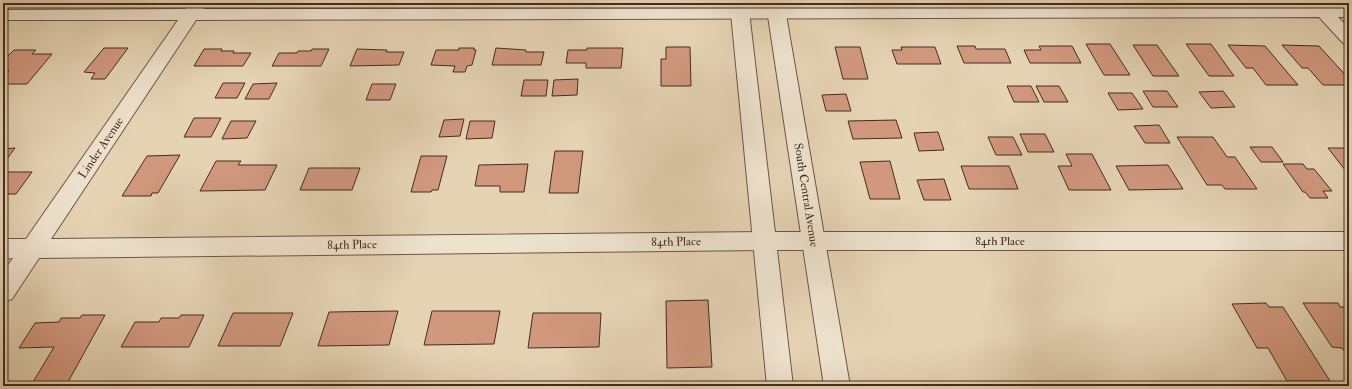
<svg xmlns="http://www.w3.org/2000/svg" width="1352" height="389" viewBox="0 0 1352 389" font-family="'IM FELL Double Pica',serif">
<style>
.building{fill:#d1987e;stroke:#442c1f}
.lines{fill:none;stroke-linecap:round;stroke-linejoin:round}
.service-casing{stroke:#6c5644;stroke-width:2}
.minor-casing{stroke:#6c5644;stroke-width:2}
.tertiary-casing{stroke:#6c5644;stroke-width:2}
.service{fill:#eee2ce;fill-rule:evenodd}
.minor{fill:#eee2ce;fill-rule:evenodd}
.tertiary{fill:#eee2ce;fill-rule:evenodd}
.labels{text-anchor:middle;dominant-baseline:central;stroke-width:3.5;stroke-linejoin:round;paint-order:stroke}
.street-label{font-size:12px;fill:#442c1f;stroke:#eee2ce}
</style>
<rect width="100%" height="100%" fill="#e5d3b4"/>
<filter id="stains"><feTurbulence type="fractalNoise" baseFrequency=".005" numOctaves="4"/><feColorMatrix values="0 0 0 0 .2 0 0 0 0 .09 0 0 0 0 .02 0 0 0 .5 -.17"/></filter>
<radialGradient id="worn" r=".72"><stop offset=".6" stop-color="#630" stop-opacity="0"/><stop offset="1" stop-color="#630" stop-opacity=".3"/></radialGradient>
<path class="building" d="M1086,44H1110L1130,75H1104Z
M1186,44H1211L1234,76H1209Z
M1133,45H1157L1179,76H1153Z
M1228,45L1265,46L1298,85H1266L1253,68H1246Z
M1282,45L1319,46L1349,79V85H1323L1308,68H1302Z
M957,46H975L976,49H1005L1011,63H964Z
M1039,46H1072L1081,63H1030L1024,50H1041Z
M666,47H690L691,86H661V59H666Z
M835,47H860L868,79H843Z
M901,47H935L941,64H897L892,50H902Z
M104,48H128L105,79H91L95,73L84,72Z
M459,48H474V50H476L472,65L467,66L465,72H453L455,66L431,65L436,50H459Z
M496,48L526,50V52H544L541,65H492Z
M587,48H623L621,68H586V63H566L568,50H587Z
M204,49H222L221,51H234L233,53H251L243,66H194Z
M312,49H329L321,66H272L279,53H297L298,51H311Z
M357,49L387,50L386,52H404L399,65L350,66Z
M14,50H36L32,54H52L27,84H3V78L9,71H3V61Z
M578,79L577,95L552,96L554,80Z
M524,80H548L546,96H521Z
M223,83H245L237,98H215Z
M277,83L269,99H245L253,84Z
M372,84H396L390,100H366Z
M1007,86H1031L1039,102H1014Z
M1036,86H1059L1068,102H1044Z
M1143,91H1167L1178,107H1153Z
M1223,91L1235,107L1211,108L1199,92Z
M1108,93H1132L1143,109L1118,110Z
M846,94L851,111H826L822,95Z
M194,118H221L211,137H184Z
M464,119L460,136L439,137L444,120Z
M896,120L902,138L853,139L848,121Z
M231,121H256L247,138L222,139Z
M470,121H495L492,138L466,139Z
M1159,125L1170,143H1145L1134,126Z
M938,132L944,150L919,151L914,133Z
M1020,134H1045L1054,152H1028Z
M988,137H1013L1022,155H996Z
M1177,137H1213L1227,157H1235L1257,189H1225L1222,185H1207Z
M1250,147H1272L1283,162H1261Z
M15,148L3,164V149Z
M1328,148H1349V175Z
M555,151H583L578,193H549Z
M1066,154H1092L1111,190H1069L1058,166H1072Z
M180,155L158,193H152L151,196H122L147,156Z
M421,156H447L438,190H432L431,192H411Z
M216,161H241L238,165H277L265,190L200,191Z
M890,161L900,199H870L860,162Z
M528,164L524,192H500V186H475L479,165Z
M1283,164H1303L1307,169H1314L1332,191H1323L1328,198H1310L1305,192H1303Z
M1168,165L1183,189L1129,190L1116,166Z
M961,166H1009L1018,189H969Z
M309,168H360L352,190H300Z
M3,172H32L16,194H3Z
M944,179L951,200H924L917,180Z
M708,300L712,367L667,368L666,301Z
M1266,303L1269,307H1283L1330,381H1287L1268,348H1257L1232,304Z
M1303,303H1338L1340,307H1349V358L1342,348L1332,347Z
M398,311L389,345L318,346L329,312Z
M432,311H500L494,344L424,345Z
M233,313H293L280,346H218Z
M533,313H601L599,347L528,348Z
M82,315H105L68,382H33L54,347L19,348L35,323L59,322L61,318H80Z
M181,315H204L189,347H121L135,322H159L161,318H179Z"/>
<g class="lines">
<g class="service-casing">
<path id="service" d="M892,3H902L905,13L903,15H897Z
M1171,3H1181L1188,12L1186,14H1180Z"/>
</g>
<g class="minor-casing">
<path id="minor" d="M190,3H204L206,5L203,9L1310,7L1308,5L1310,3H1325L1328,7H1349V17H1338L1349,28V45L1343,43L1319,17L196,20L51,239L764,232H1349V250H764L39,258L12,299L3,302V272L13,258L3,259V239H26L178,20H3V10L185,9Z"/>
</g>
<g class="tertiary-casing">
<path id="tertiary" d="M730,3H748L793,386H767Z
M766,3H784L850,386H824Z"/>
</g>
<use href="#service" class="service"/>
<use href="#minor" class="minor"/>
<use href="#tertiary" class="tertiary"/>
</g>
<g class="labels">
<g class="street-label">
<text transform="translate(101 148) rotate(-56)">Linder Avenue</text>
<text transform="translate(806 195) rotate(81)">South Central Avenue</text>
<text x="1000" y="241">84th Place</text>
<text transform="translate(676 242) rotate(-1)">84th Place</text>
<text transform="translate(352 245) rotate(-1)">84th Place</text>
</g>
</g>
<rect width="1352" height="389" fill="none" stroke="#e5d3b4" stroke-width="16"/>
<rect x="4" y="4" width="1344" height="381" fill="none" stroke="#442c1f" stroke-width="2"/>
<rect x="8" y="8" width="1336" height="373" fill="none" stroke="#442c1f"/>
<rect width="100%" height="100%" filter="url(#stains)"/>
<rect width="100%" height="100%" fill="url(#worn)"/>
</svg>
